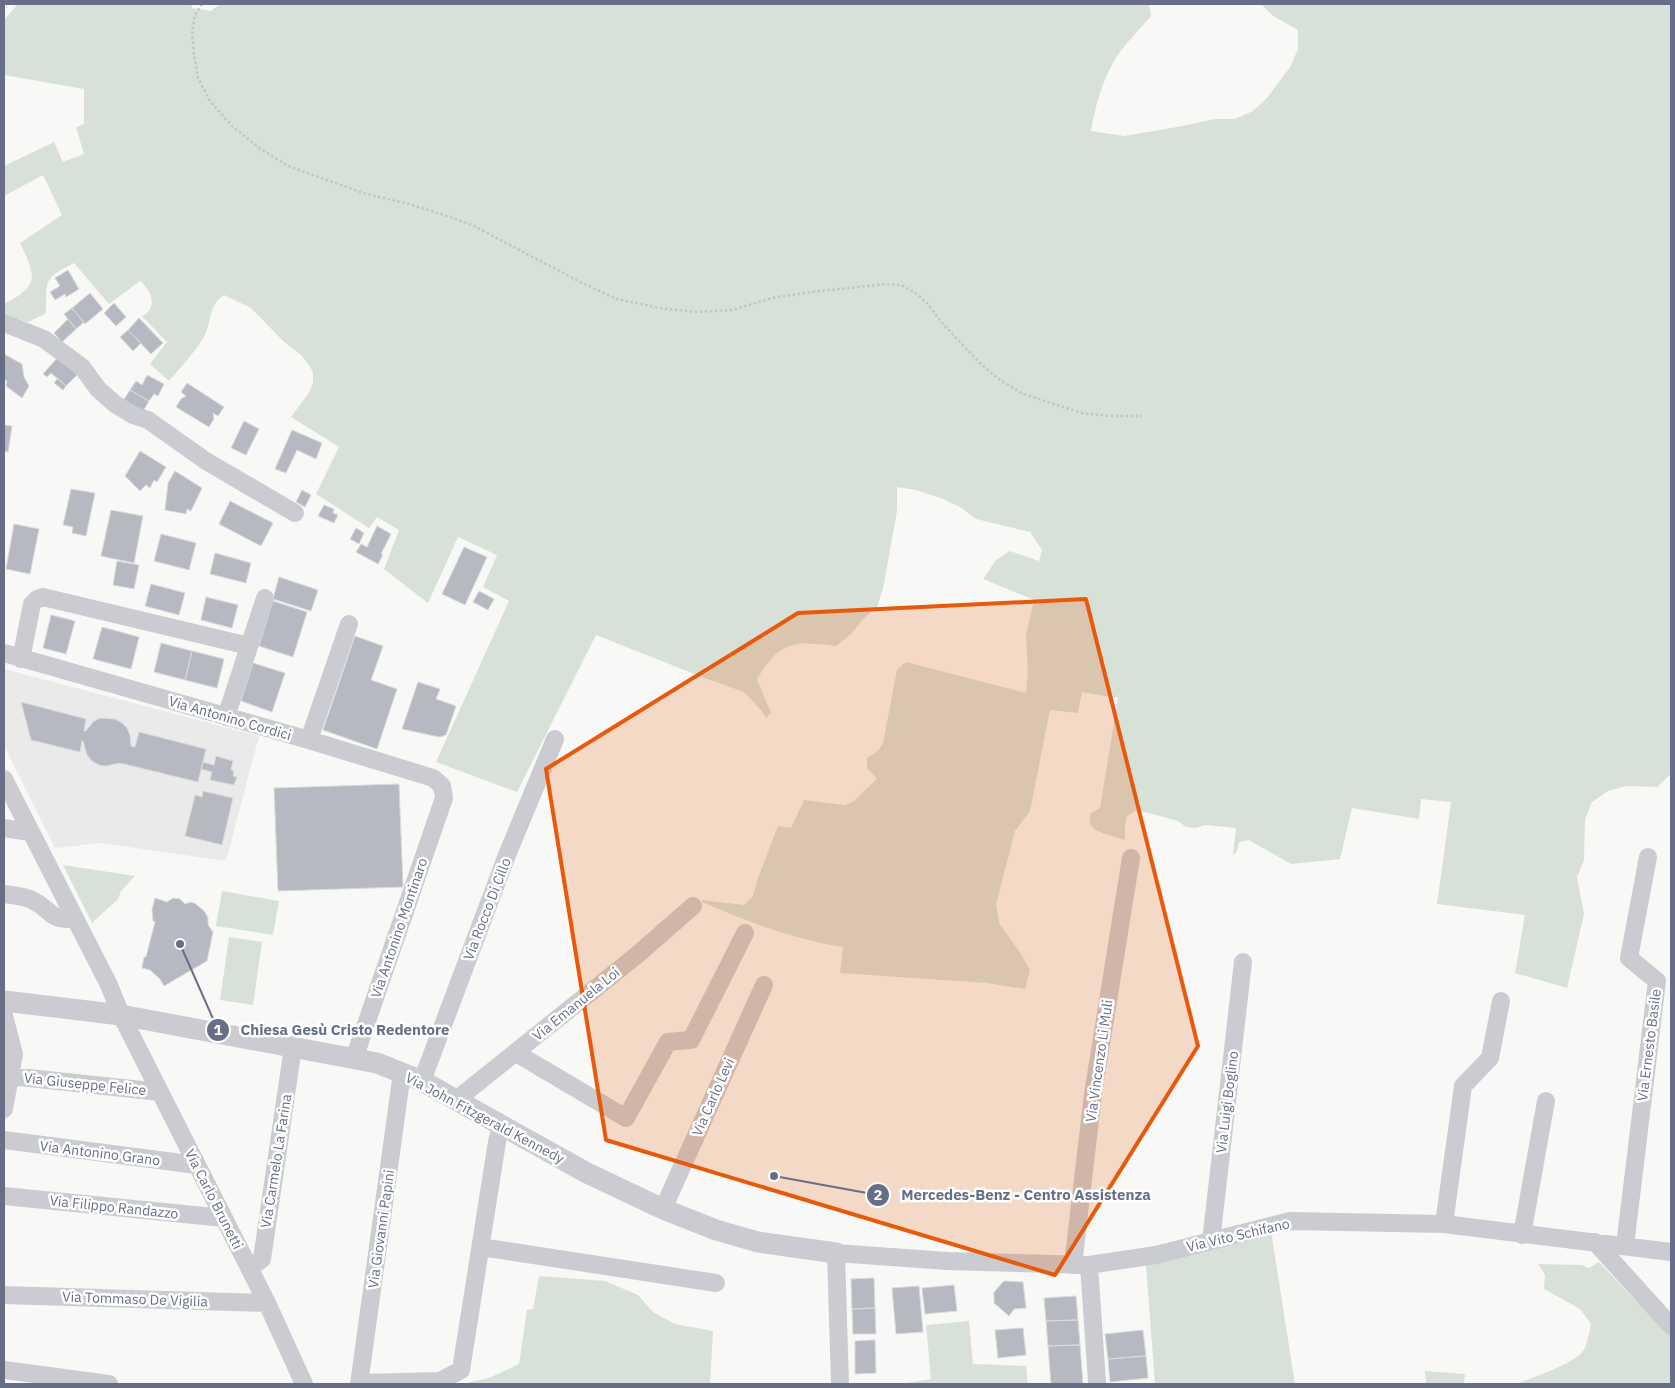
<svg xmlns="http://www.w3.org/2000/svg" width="1675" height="1388" viewBox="0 0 1675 1388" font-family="'IBM Plex Sans',sans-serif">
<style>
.built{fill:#e9eae9}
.green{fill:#d8e1d7}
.building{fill:#b6b9c1;stroke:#dadbd8}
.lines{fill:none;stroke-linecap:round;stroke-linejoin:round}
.path{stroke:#c4c4c7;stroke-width:2.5;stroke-dasharray:2.5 2.5;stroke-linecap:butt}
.minor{stroke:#cbccd1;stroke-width:18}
.tertiary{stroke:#cbccd1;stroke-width:21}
.marked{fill:#e8590c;fill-opacity:0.2;stroke:#e8590c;stroke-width:4;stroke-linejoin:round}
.labels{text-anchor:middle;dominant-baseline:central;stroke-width:5;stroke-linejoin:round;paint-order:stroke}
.street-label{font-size:14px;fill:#676e88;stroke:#fff}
.leader{fill:none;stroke:#676e88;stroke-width:2}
.callout-dot{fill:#676e88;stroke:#fff;stroke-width:2}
.mark-label{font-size:15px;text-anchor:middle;font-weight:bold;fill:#fff}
.callout-label{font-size:15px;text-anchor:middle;font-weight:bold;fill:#676e88;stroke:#fff;stroke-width:5;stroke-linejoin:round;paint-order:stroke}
</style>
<rect width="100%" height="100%" fill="#f8f9f6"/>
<path class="built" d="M4,669L259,736L226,861L101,843L55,848L4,745Z"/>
<path class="green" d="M18,4H191L192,8L211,11L220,4H1149L1151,16C1140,29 1122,47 1114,61C1102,82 1095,107 1091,131L1124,136L1177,127L1215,119H1235L1253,111L1267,98L1290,67L1298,49V30L1273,16L1261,4H1671V774L1657,787L1626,786L1608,791L1592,802L1585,819L1584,860L1577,877L1584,914L1567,988L1515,973L1525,915L1437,904L1451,802L1421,799L1419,819L1352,808L1340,859L1291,864L1249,840L1239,842L1237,851L1233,855L1236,828L1205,825L1196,828L1186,827L1178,821L1145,812L1135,811L1127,816L1125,825V840L1105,834L1096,830L1090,824V814L1100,808L1118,698L1082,692L1078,713L1050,710L1030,811L1015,831L996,904L999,923L1021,954L1030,970L1025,989L987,983L840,973L843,947C793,939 748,922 702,902V900L744,905L753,896L758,878L778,826L791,828L804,800L845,805L854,801L877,779L867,768V758L878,751L883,743L897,670L906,662L1026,693L1028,673L1026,635L1034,600L983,579L996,560L1010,551L1039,561L1042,550L1030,532L976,519L960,507L943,499L916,490L897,487V511L883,589L877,607L863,619L851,634L836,646C793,641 781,640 757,679L771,713L766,718L761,710L744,692L702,677L596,635L517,792L436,762L509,601L483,587L497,555L458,537L428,603L384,569L399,530L377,517L369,528L316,494L339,447L291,417L310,391L313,383V373L309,365L301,355L283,341L251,308L224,295C207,307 213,320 204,337C194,353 181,367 169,381L150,364L167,342L142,316C159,308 151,290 140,281L109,304L74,263C64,269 49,274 47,286C45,295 47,305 45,314L28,322L4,315V304C40,286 36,276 20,243L62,215L43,175L4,196V166L54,142L63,162L84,154L76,127L84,124V89L4,75V20Z
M63,865L135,876L121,891L118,899L92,923Z
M222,891L279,901L273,935L216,926Z
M229,937L262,942L253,1005L220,1000Z
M1271,1231L1295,1384H1155L1146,1265Z
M1599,1262L1634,1299L1671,1333V1384H1516C1533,1377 1572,1365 1583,1351C1588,1343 1589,1333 1591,1324L1580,1309L1544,1289L1545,1275L1538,1264L1582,1265L1589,1268Z
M539,1276L605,1281L638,1295L653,1312L675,1324L713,1331L710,1384H461L489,1378L519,1364L527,1310L533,1309Z
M969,1321L973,1364L1026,1366L1028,1384H900L931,1379L926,1325Z
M1425,1371L1465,1374L1464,1384H1426Z"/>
<path class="building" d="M68,270L79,289L66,297L65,294L55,300L50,292L60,286L55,278Z
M90,293L103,309L85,324L72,308Z
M114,303L126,317L116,326L104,313Z
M72,308L84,322L76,329L64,314Z
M139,318L163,343L151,354L128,330Z
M68,319L76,329L62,342L54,333Z
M128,330L141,343L133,351L120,337Z
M4,354L22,364L24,377L29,386L22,398L6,386L7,381L4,380Z
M58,357L77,375L66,386L51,373L47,377L43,374Z
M147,375L164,384L158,396L154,394L149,401L130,390L136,381L142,385Z
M58,378L66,386L63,390L54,383Z
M187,383L224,407L218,416L213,413L214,419L209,427L176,407L181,399L186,396L181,392Z
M130,390L149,401L142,413L123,401Z
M244,421L259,429L246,455L231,448Z
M4,425L12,426L8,452L4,451Z
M292,430L322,443L316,459L297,450L286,473L275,469Z
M140,451L166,467L157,482L154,480L150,488L146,485L140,491L125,476Z
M175,471L202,488L191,511L187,509L186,514L165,510L168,483Z
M71,489L95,493L86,536L72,533L73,527L63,525Z
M302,490L311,495L305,507L296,502Z
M230,501L273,523L261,546L219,524Z
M324,505L334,509L333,513L338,515L334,523L318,516Z
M111,510L143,516L134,563L101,556Z
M14,524L39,529L30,574L6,569Z
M377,526L391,534L381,554L383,555L378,564L356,552L361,544L367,547Z
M356,528L364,533L359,544L350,539Z
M161,534L196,543L189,570L154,561Z
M464,547L487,557L465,605L442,594Z
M215,553L251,563L246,583L210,574Z
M117,561L139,565L134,589L113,585Z
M279,577L318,590L311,611L273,599Z
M151,584L185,593L179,615L145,606Z
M479,591L494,599L488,610L473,602Z
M206,597L238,605L232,628L201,620Z
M273,601L307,612L293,657L259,646Z
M51,615L75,621L66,654L43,648Z
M102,627L139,637L131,669L93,659Z
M355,636L383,646L371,680L397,689L377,749L323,730Z
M161,643L192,651L185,680L154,672Z
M192,651L224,659L217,688L185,680Z
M253,663L285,673L272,712L241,701Z
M418,682L440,689L436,699L456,706L446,735L439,737L402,729Z
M21,702L86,719L84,731H86L93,722L100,718L115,719L122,723L127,728L130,735L131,746L135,747L139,732L206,749L198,782L120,763L106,766L99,765L92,761L87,755L83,741H82L80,752L31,740Z
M216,756L233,761L231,770L234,771L233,776L237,777L234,785L210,780L212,772L201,769L203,762L214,765Z
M399,784L403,887L278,891L274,788Z
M203,791L233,798L222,845L185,836L195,795L202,797Z
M155,898L167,902L173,898L180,899L185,904L191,902L196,904L205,912L208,918V925L213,932L207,961L164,986L160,979L150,970L142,968L144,957H146L155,922L153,921L152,910Z
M874,1278L875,1308L852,1309L851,1279Z
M1004,1281L1023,1282L1026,1308L1014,1309L1009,1316L994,1303V1292Z
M954,1285L957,1311L925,1314L922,1288Z
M919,1286L923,1332L896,1334L892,1288Z
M1076,1296L1078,1320L1046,1321L1044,1298Z
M875,1308L876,1334H853L852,1309Z
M1078,1320L1080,1345L1048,1346L1046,1321Z
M1023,1328L1026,1355L998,1358L995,1330Z
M1143,1330L1146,1356L1108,1359L1105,1334Z
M875,1340L876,1373L855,1374V1341Z
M1080,1345L1083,1384H1051L1048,1346Z
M1146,1356L1148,1378L1110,1382L1108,1359Z"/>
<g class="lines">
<path class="path" d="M202,4L195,15L192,33L194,55L198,78L210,101L233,127L258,147L288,166L366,194L409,204L450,217L474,226L578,281L617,299L659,308L696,312L732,310L772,298L812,292L886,284L901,285L914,292L927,303L942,323L981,364L1000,380L1023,394L1082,413L1109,416H1142"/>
<path class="minor" d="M4,323L44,339L82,367L98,389L115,404L133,415L148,420L206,461L295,513
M4,653L309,740L433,778L442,786L444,798L354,1059
M21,659L32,604L37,599L43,597L249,646
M226,717L265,598
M309,740L349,624
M4,779L109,985L121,1015L267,1303L304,1384
M4,828L30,832
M4,894C13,895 24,896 32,900C53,910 47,920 75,919
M4,1016L14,1054L4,1109
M516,1053L626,1118L668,1042L691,1040L745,933
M10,1076L160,1092
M422,1081L507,855L555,739
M456,1100L637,955L693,906
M4,1140L197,1165
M4,1196L224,1218
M663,1209L764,985
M1444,1224L1463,1086L1490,1058L1501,1001
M1522,1235L1546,1101
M1211,1241L1243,962
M1595,1242L1671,1326
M1625,1246L1657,981L1629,958L1648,857
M481,1247L716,1283
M1073,1265L1093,1094L1131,858
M1089,1265L1097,1382
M249,1268L262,1259L293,1047
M4,1295L267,1303
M4,1370L109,1384
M359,1383L440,1381L461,1370L497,1142L501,1126
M359,1384L402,1073
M840,1384L836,1253L947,1261L1089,1265L1156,1255L1290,1221L1444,1224L1671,1252"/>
<path class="tertiary" d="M4,1001L121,1015L377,1063L422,1081L587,1173L663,1209L716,1230L758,1242L836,1253"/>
</g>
<path class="marked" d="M1086,599L1198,1046L1055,1275L606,1140L546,769L798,613Z"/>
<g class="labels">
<g class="street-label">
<text transform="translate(230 718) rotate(16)">Via Antonino Cordici</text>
<text transform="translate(487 909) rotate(-69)">Via Rocco Di Cillo</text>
<text transform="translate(399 928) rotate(-71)">Via Antonino Montinaro</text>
<text transform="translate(576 1004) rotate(-39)">Via Emanuela Loi</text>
<text transform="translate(1649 1045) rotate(-83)">Via Ernesto Basile</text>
<text transform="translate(1099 1061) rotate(-82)">Via Vincenzo Li Muli</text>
<text transform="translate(85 1084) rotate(6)">Via Giuseppe Felice</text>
<text transform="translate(713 1097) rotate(-66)">Via Carlo Levi</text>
<text transform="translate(1227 1102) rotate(-83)">Via Luigi Boglino</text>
<text transform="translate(485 1118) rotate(28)">Via John Fitzgerald Kennedy</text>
<text transform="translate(100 1153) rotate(7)">Via Antonino Grano</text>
<text transform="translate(276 1161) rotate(-81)">Via Carmelo La Farina</text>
<text transform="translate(214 1199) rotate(63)">Via Carlo Brunetti</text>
<text transform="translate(114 1207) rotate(6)">Via Filippo Randazzo</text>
<text transform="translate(381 1229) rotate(-82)">Via Giovanni Papini</text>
<text transform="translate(1238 1235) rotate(-13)">Via Vito Schifano</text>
<text transform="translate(135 1299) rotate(2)">Via Tommaso De Vigilia</text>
</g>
</g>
<path class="leader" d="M180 944L218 1030M774 1176L878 1195"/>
<g class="callout-dot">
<circle cx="180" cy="944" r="5"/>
<circle cx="774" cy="1176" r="5"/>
<circle cx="218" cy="1030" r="12"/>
<circle cx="878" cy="1195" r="12"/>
</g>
<g class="mark-label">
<text x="218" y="1035">1</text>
<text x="878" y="1200">2</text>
</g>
<g class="callout-label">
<text x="345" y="1035">Chiesa Gesù Cristo Redentore</text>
<text x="1026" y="1200">Mercedes-Benz - Centro Assistenza</text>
</g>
<rect width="1675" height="1388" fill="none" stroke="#676e88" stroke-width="10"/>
</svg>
